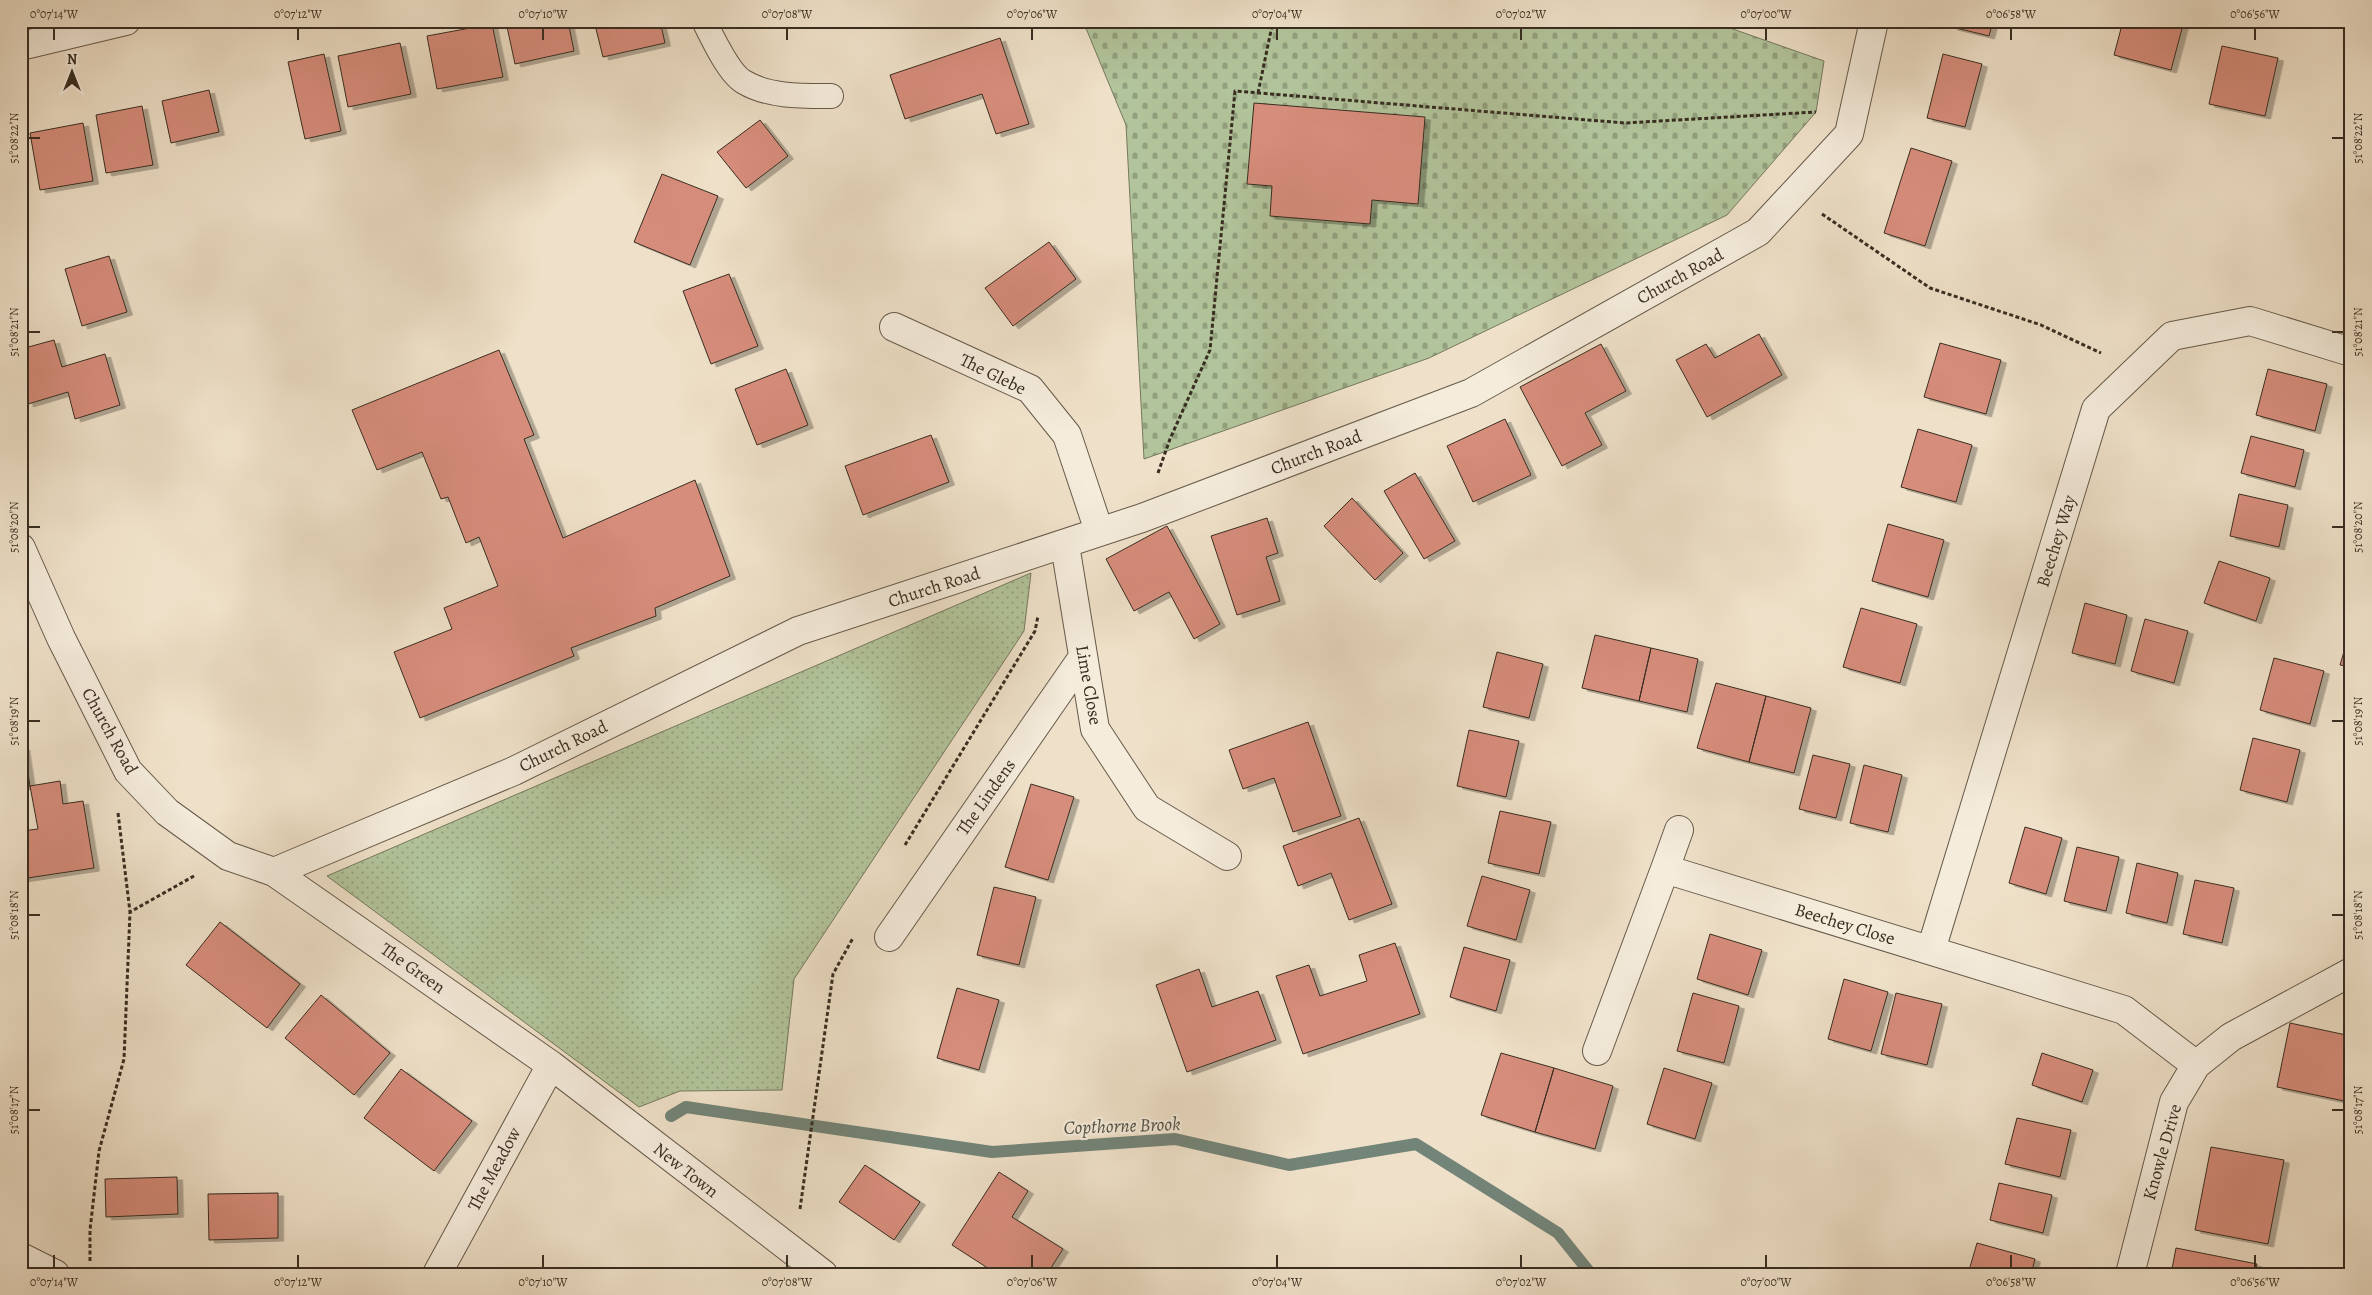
<svg xmlns="http://www.w3.org/2000/svg" width="2372" height="1295" viewBox="0 0 2372 1295" font-family="Alegreya,serif">
<style>
.grass{fill:url(#grass-dots);stroke:#75785e}
.cemetery{fill:url(#cemetery-stones);stroke:#75785e}
.lines{fill:none;stroke-linecap:round;stroke-linejoin:round}
.stream{stroke:#738478;stroke-width:12}
.building{fill:#d78d7c;stroke:#382d21;filter:url(#shadow)}
.service-casing{stroke:#665a4b;stroke-width:26}
.minor-casing{stroke:#665a4b;stroke-width:30}
.tertiary-casing{stroke:#665a4b;stroke-width:30}
.path{stroke:#382d21;stroke-width:3;stroke-dasharray:4 2.5;stroke-linecap:butt}
.service{stroke:#f5ecdc;stroke-width:24}
.minor{stroke:#f5ecdc;stroke-width:28}
.tertiary{stroke:#f5ecdc;stroke-width:28}
.ticks{fill:none;stroke:#382d21;stroke-width:2}
.labels{text-anchor:middle;dominant-baseline:central;stroke-width:4.5;stroke-linejoin:round;paint-order:stroke}
.street-label{font-size:18px;fill:#382d21;stroke:#f5ecdc}
.water-label{font-size:19px;font-style:italic;fill:#505145;stroke:#f5ecdc}
.neatline{fill:none;stroke:#382d21;stroke-width:2}
.ticks-label{font-size:12px;text-anchor:middle;fill:#382d21}
</style>
<defs>
<pattern id="grass-dots" width="8" height="8" patternUnits="userSpaceOnUse" patternTransform="scale(1.25)"><rect width="8" height="8" fill="#b2c49b"/><path d="M2 2h.1M6 6h.1" fill="none" stroke="#92a07e" stroke-width="1.8" stroke-linecap="round"/></pattern>
<pattern id="cemetery-stones" width="16" height="16" patternUnits="userSpaceOnUse" patternTransform="scale(1.25)"><rect width="16" height="16" fill="#b2c49b"/><path d="M2 7V4a2 2 0 0 1 4 0v3zM10 15v-3a2 2 0 0 1 4 0v3z" fill="#92a07e"/></pattern>
<filter id="shadow"><feDropShadow dx="5.5" dy="3" stdDeviation="0" flood-color="#0004"/></filter>
</defs>
<rect width="100%" height="100%" fill="#efe1c9"/>
<filter id="stains"><feTurbulence type="fractalNoise" baseFrequency=".004" numOctaves="4"/><feColorMatrix values="0 0 0 0 .2 0 0 0 0 .09 0 0 0 0 .02 0 0 0 .5 -.17"/></filter>
<radialGradient id="worn" r=".72"><stop offset=".6" stop-color="#630" stop-opacity="0"/><stop offset="1" stop-color="#630" stop-opacity=".3"/></radialGradient>
<path class="grass" d="M1031,573L1024,631L794,979L782,1090L680,1091L639,1107L327,876Z"/>
<path class="cemetery" d="M1083,21H1710L1824,61L1816,112L1727,215L1429,358L1144,459L1126,125Z"/>
<g class="lines">
<path class="stream" d="M671,1116L686,1107L992,1152L1175,1139L1289,1165L1416,1144L1558,1233L1591,1274"/>
</g>
<path class="building" d="M568,21L574,51L515,64L506,22Z
M594,21H660L665,43L603,57Z
M1954,21H1993L1989,36L1952,27Z
M2123,21H2184L2171,70L2114,55Z
M492,24L503,77L437,89L427,36Z
M1000,38L1029,124L996,134L982,94L905,119L890,75Z
M400,43L411,94L348,107L338,56Z
M2222,46L2278,58L2265,116L2209,104Z
M324,54L341,131L305,139L288,62Z
M1943,54L1982,64L1965,127L1927,118Z
M209,90L219,132L171,143L162,101Z
M1254,103L1425,117L1418,204L1372,200L1370,224L1270,216L1272,186L1247,184Z
M142,106L153,165L106,173L96,115Z
M760,120L788,156L746,188L717,152Z
M83,123L93,181L40,190L30,133Z
M1911,148L1952,161L1925,246L1884,233Z
M662,174L718,196L690,265L634,242Z
M1049,242L1076,279L1013,326L985,288Z
M109,256L127,312L82,326L65,269Z
M729,274L758,346L711,364L683,291Z
M1759,334L1782,375L1707,417L1676,360L1706,344L1715,358Z
M54,340L62,367L105,354L120,405L75,419L68,392L28,404L21,382V349Z
M1940,343L2001,360L1986,414L1924,397Z
M1601,344L1626,391L1585,413L1602,445L1562,466L1520,387Z
M499,350L534,435L524,439L563,538L695,480L730,576L655,608L656,616L571,648L574,656L420,718L394,652L452,629L444,608L498,586L479,537L466,543L448,497L441,499L422,452L377,470L352,410Z
M786,369L808,425L757,445L735,389Z
M2268,369L2327,384L2315,431L2256,415Z
M1505,419L1531,475L1473,502L1447,446Z
M1918,429L1972,445L1956,502L1901,487Z
M931,435L949,482L863,515L845,466Z
M2251,436L2304,450L2295,487L2241,473Z
M1415,473L1455,541L1424,559L1384,491Z
M2239,494L2288,505L2279,547L2230,536Z
M1352,498L1403,553L1375,580L1324,526Z
M1267,518L1278,553L1266,557L1280,601L1237,615L1211,536Z
M1888,524L1944,540L1928,597L1872,581Z
M1167,526L1220,624L1194,639L1169,592L1134,611L1106,559Z
M2219,561L2270,578L2256,621L2204,603Z
M2085,603L2127,615L2115,664L2072,653Z
M1861,608L1917,624L1900,683L1843,667Z
M2145,619L2188,631L2174,683L2131,671Z
M2351,628V667L2340,665Z
M1595,635L1651,648L1639,701L1582,688Z
M1651,648L1698,659L1687,712L1639,701Z
M1497,652L1543,664L1529,718L1483,707Z
M2274,658L2324,671L2310,724L2260,710Z
M1716,683L1766,696L1749,762L1697,748Z
M1766,696L1811,708L1794,773L1749,762Z
M1308,722L1341,816L1293,832L1274,778L1243,789L1229,750Z
M1469,730L1519,741L1506,797L1457,786Z
M2253,738L2300,750L2287,802L2240,790Z
M21,747H24L30,786L21,787Z
M1813,755L1850,764L1836,818L1799,809Z
M1864,765L1902,775L1888,832L1850,823Z
M60,781L63,804L83,801L94,868L21,879V831L38,829L30,786Z
M1031,784L1074,797L1048,880L1005,867Z
M1500,811L1551,822L1539,874L1488,863Z
M1359,818L1392,904L1349,920L1331,873L1298,886L1283,846Z
M2025,827L2062,838L2046,894L2009,883Z
M2077,847L2119,857L2106,911L2064,901Z
M2137,863L2178,873L2167,923L2126,913Z
M1482,876L1530,890L1516,940L1467,926Z
M2195,880L2234,888L2222,943L2183,934Z
M994,887L1036,897L1019,965L977,955Z
M220,922L300,984L267,1028L186,965Z
M1710,934L1762,950L1748,995L1697,979Z
M1395,943L1420,1014L1303,1054L1276,976L1309,965L1320,996L1367,981L1359,955Z
M1464,947L1510,960L1496,1011L1450,997Z
M1199,969L1212,1007L1258,991L1276,1040L1187,1072L1156,985Z
M1844,979L1888,992L1871,1051L1828,1039Z
M957,988L999,1000L979,1070L937,1058Z
M1693,993L1739,1006L1724,1063L1677,1051Z
M1896,993L1942,1004L1927,1065L1881,1054Z
M321,995L390,1053L354,1095L285,1038Z
M2290,1023L2351,1036L2349,1102L2277,1087Z
M1501,1053L1554,1068L1535,1132L1481,1115Z
M2042,1053L2093,1070L2082,1102L2032,1085Z
M1554,1068L1613,1086L1595,1149L1535,1132Z
M1664,1068L1712,1083L1695,1139L1647,1124Z
M401,1069L472,1121L434,1171L364,1118Z
M2017,1118L2071,1130L2060,1177L2005,1164Z
M2211,1147L2284,1160L2268,1244L2195,1230Z
M865,1165L920,1202L894,1240L839,1202Z
M999,1172L1028,1191L1012,1217L1063,1249L1047,1274H997L952,1245Z
M177,1177L178,1214L106,1217L105,1179Z
M1999,1183L2052,1195L2043,1233L1990,1220Z
M278,1193V1238L209,1240L208,1194Z
M1977,1243L2035,1259L2031,1274H1968Z
M2176,1248L2257,1264L2255,1274H2171Z"/>
<g class="lines">
<g class="service-casing">
<path id="service" d="M704,21C712,37 729,74 744,82C769,97 803,96 831,96"/>
</g>
<g class="minor-casing">
<path id="minor" d="M894,327L1030,389L1067,435L1099,531
M1065,545L1095,729L1147,808L1227,856
M21,548L61,638L128,771L167,812L228,856L274,872L551,1065L823,1274
M1665,869L1679,830
M274,872L514,771L798,631L1142,518L1471,393L1758,232L1849,134L1874,21
M889,937L1083,657
M1931,950L2096,409L2172,336L2250,321L2351,352
M1597,1051L1665,869L2124,1010L2196,1065
M21,1257L55,1274
M437,1274L551,1065
M2130,1274L2174,1102L2196,1065L2231,1037L2351,972"/>
</g>
<g class="tertiary-casing">
<path id="tertiary" d="M21,46L126,21"/>
</g>
<path class="path" d="M1258,93L1273,21
M1822,214L1930,288L2041,325L2101,353
M1158,473L1170,439L1210,350L1235,91L1625,123L1816,112
M118,813L130,912
M905,845L1035,631L1038,616
M800,1209L833,974L853,938
M90,1261V1230L99,1151L124,1059L130,912L194,876"/>
<use href="#service" class="service"/>
<use href="#minor" class="minor"/>
<use href="#tertiary" class="tertiary"/>
</g>
<path class="ticks" d="M54,28V40M298,28V40M543,28V40M787,28V40M1032,28V40M1277,28V40M1521,28V40M1766,28V40M2011,28V40M2255,28V40M28,138H40M2332,138H2344M28,332H40M2332,332H2344M28,527H40M2332,527H2344M28,721H40M2332,721H2344M28,915H40M2332,915H2344M28,1110H40M2332,1110H2344M54,1255V1268M298,1255V1268M543,1255V1268M787,1255V1268M1032,1255V1268M1277,1255V1268M1521,1255V1268M1766,1255V1268M2011,1255V1268M2255,1255V1268"/>
<g class="labels">
<g class="street-label">
<text transform="translate(1680 276) rotate(-29)">Church Road</text>
<text transform="translate(993 374) rotate(26)">The Glebe</text>
<text transform="translate(1316 452) rotate(-21)">Church Road</text>
<text transform="translate(2056 541) rotate(-73)">Beechey Way</text>
<text transform="translate(934 587) rotate(-18)">Church Road</text>
<text transform="translate(1089 685) rotate(80)">Lime Close</text>
<text transform="translate(110 731) rotate(61)">Church Road</text>
<text transform="translate(563 746) rotate(-26)">Church Road</text>
<text transform="translate(986 797) rotate(-55)">The Lindens</text>
<text transform="translate(1845 924) rotate(17)">Beechey Close</text>
<text transform="translate(413 968) rotate(35)">The Green</text>
<text transform="translate(2162 1152) rotate(-74)">Knowle Drive</text>
<text transform="translate(494 1169) rotate(-62)">The Meadow</text>
<text transform="translate(686 1170) rotate(38)">New Town</text>
</g>
<g class="water-label">
<text transform="translate(1122 1126) rotate(-2)">Copthorne Brook</text>
</g>
</g>
<rect width="2372" height="1295" fill="none" stroke="#efe1c9" stroke-width="55"/>
<g transform="translate(72 72)" stroke="#f5ecdc" stroke-width="4" paint-order="stroke">
<path d="M0-4L9 19L0 12L-9 19Z" fill="#382d21"/>
<text y="-8" font-size="14" font-weight="bold" text-anchor="middle" fill="#382d21">N</text>
</g>
<rect x="28" y="28" width="2316" height="1240" class="neatline"/>
<g class="ticks-label">
<text x="54" y="18">0°07'14"W</text>
<text x="298" y="18">0°07'12"W</text>
<text x="543" y="18">0°07'10"W</text>
<text x="787" y="18">0°07'08"W</text>
<text x="1032" y="18">0°07'06"W</text>
<text x="1277" y="18">0°07'04"W</text>
<text x="1521" y="18">0°07'02"W</text>
<text x="1766" y="18">0°07'00"W</text>
<text x="2011" y="18">0°06'58"W</text>
<text x="2255" y="18">0°06'56"W</text>
<text transform="translate(14 138) rotate(-90)" y="4">51°08'22"N</text>
<text transform="translate(2358 138) rotate(-90)" y="4">51°08'22"N</text>
<text transform="translate(14 332) rotate(-90)" y="4">51°08'21"N</text>
<text transform="translate(2358 332) rotate(-90)" y="4">51°08'21"N</text>
<text transform="translate(14 527) rotate(-90)" y="4">51°08'20"N</text>
<text transform="translate(2358 527) rotate(-90)" y="4">51°08'20"N</text>
<text transform="translate(14 721) rotate(-90)" y="4">51°08'19"N</text>
<text transform="translate(2358 721) rotate(-90)" y="4">51°08'19"N</text>
<text transform="translate(14 915) rotate(-90)" y="4">51°08'18"N</text>
<text transform="translate(2358 915) rotate(-90)" y="4">51°08'18"N</text>
<text transform="translate(14 1110) rotate(-90)" y="4">51°08'17"N</text>
<text transform="translate(2358 1110) rotate(-90)" y="4">51°08'17"N</text>
<text x="54" y="1286">0°07'14"W</text>
<text x="298" y="1286">0°07'12"W</text>
<text x="543" y="1286">0°07'10"W</text>
<text x="787" y="1286">0°07'08"W</text>
<text x="1032" y="1286">0°07'06"W</text>
<text x="1277" y="1286">0°07'04"W</text>
<text x="1521" y="1286">0°07'02"W</text>
<text x="1766" y="1286">0°07'00"W</text>
<text x="2011" y="1286">0°06'58"W</text>
<text x="2255" y="1286">0°06'56"W</text>
</g>
<rect width="100%" height="100%" filter="url(#stains)"/>
<rect width="100%" height="100%" fill="url(#worn)"/>
</svg>
